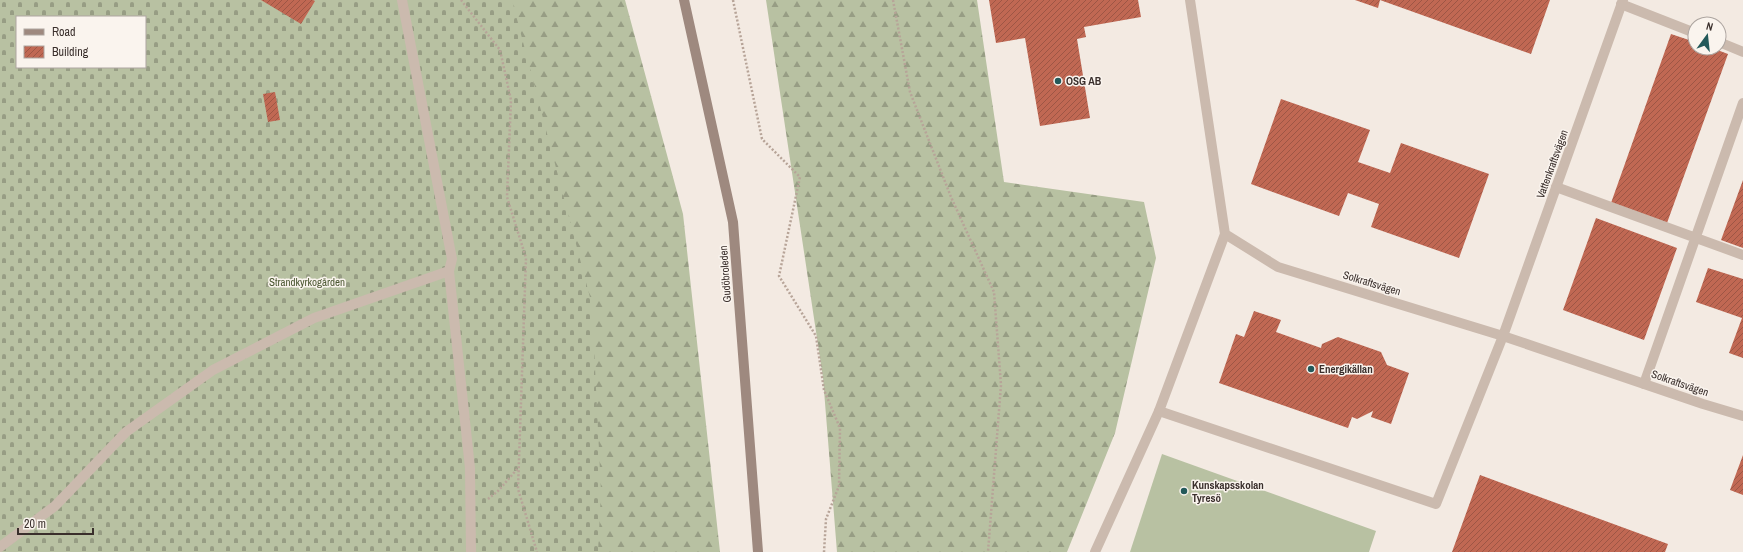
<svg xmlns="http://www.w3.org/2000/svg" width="1743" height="552" viewBox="0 0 1743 552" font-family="'Archivo Narrow',sans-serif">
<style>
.grass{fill:#b8c1a2}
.forest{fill:url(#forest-firs);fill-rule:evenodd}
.cemetery{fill:url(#cemetery-stones);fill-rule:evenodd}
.building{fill:url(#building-hatch)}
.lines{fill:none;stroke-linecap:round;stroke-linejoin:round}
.path{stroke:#b7a498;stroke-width:2.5;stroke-dasharray:2 2;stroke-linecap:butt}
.service{stroke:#cbbaae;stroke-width:10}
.minor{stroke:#cbbaae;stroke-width:10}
.secondary{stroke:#9e897f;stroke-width:10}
.poi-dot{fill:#23595a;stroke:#faf4ee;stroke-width:1.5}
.labels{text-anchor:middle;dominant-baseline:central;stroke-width:3;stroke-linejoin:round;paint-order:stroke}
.poi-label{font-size:11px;font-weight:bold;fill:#3a2f2c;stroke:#faf4ee;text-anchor:start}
.street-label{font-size:11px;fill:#3a2f2c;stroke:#faf4ee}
.park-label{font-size:11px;fill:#4b5731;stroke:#faf4ee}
</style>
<defs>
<pattern id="forest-firs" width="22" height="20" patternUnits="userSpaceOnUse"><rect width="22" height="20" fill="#b8c1a2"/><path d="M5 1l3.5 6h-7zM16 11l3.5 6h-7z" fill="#979d84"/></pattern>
<pattern id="cemetery-stones" width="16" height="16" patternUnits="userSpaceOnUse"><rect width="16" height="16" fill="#b8c1a2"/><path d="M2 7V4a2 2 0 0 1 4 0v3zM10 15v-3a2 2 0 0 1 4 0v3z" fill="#979d84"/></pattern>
<pattern id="building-hatch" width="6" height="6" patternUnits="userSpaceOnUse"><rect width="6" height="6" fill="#c06853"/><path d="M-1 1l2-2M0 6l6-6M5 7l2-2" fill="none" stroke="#9d5645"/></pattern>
</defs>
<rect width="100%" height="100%" fill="#f3eae2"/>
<path class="grass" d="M1162,454L1376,531L1369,552H1130Z"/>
<path class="forest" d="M0,0H625L683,214L720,552H0ZM17,17H145V67H17Z
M766,0H977L1004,182L1144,202L1156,258L1115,433L1067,552H837L823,378Z"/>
<path class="cemetery" d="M0,0H512L592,305L601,492L598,552H0ZM17,17H145V67H17Z"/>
<path class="building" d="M261,0H313L315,1L301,24Z
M989,0H1138L1141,17L1084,27L1086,37L1077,39L1090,118L1040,126L1025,38L996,43Z
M1355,0H1550L1531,54L1380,0L1378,8Z
M1671,34L1695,42V48H1712L1728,54L1667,223L1611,203Z
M275,92L280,120L268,122L263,94Z
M1281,99L1370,130L1358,162L1390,173L1401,143L1489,174L1459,258L1371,227L1379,204L1348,193L1339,216L1251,184Z
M1743,180V248L1721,240Z
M1596,218L1677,248L1644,340L1563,310Z
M1708,268L1743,279V358L1729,353L1742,318L1696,302Z
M1254,311L1281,320L1276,332L1321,348L1322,344L1338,337L1381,352L1387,365L1409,373L1391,424L1371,417L1373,411L1357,419L1352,417L1348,428L1219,383L1236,334L1244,337Z
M1743,455V495L1730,490Z
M1480,475L1668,544L1665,552H1452Z"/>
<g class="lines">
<path class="path" d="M461,0L500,50L511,100L507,197L526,258L518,489L537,552
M733,0L762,139L800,177L779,276L816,336L824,390L840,428L839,486L826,519L824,552
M893,0L910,92L951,197L994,292L1001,385L988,552
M488,499L498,491L519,467"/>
<path class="service" d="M402,0L452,259L449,271L470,468L471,552
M1621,4L1695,33
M1719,42L1743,52
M1556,187L1743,255
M1644,384L1743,103
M0,547L55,506L126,432L213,370L314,318L449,271
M1095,552L1159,411"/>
<path class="minor" d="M1190,0L1225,234L1278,267L1503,336L1703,404L1743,416
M1225,234L1159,411L1436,504L1503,336L1623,0"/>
<path class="secondary" d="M684,0L733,222L758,552"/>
</g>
<g class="poi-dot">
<circle cx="1058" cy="81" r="4"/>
<circle cx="1311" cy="369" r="4"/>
<circle cx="1184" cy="491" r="4"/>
</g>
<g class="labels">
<g class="poi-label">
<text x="1066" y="81">OSG AB</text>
<text x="1319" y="369">Energikällan</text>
<text x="1192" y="485">Kunskapsskolan<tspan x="1192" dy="13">Tyresö</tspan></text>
</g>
<g class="street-label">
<text transform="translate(1552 164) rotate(-70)">Vattenkraftsvägen</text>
<text transform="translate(725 274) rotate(-94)">Gudöbroleden</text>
<text transform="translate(1372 283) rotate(17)">Solkraftsvägen</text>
<text transform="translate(1680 383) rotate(19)">Solkraftsvägen</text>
</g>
<g class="park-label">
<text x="307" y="282">Strandkyrkogården</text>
</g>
</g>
<rect x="16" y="16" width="130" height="52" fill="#faf4ee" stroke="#ada5a0"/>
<rect x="24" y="29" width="20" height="6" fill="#9e897f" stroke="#ada5a0"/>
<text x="52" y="36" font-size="12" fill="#3a2f2c">Road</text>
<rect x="24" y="46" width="20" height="12" fill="url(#building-hatch)" stroke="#ada5a0"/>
<text x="52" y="56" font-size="12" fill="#3a2f2c">Building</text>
<g transform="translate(1707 36) rotate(15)"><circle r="19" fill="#faf4ee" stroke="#ada5a0"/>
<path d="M0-3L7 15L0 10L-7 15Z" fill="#23595a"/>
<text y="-6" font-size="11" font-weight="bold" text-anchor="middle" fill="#3a2f2c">N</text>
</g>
<path d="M18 528v6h75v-6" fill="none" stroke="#3a2f2c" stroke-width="2"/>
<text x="24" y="528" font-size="12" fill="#3a2f2c" stroke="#faf4ee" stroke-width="3" paint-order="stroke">20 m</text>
</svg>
